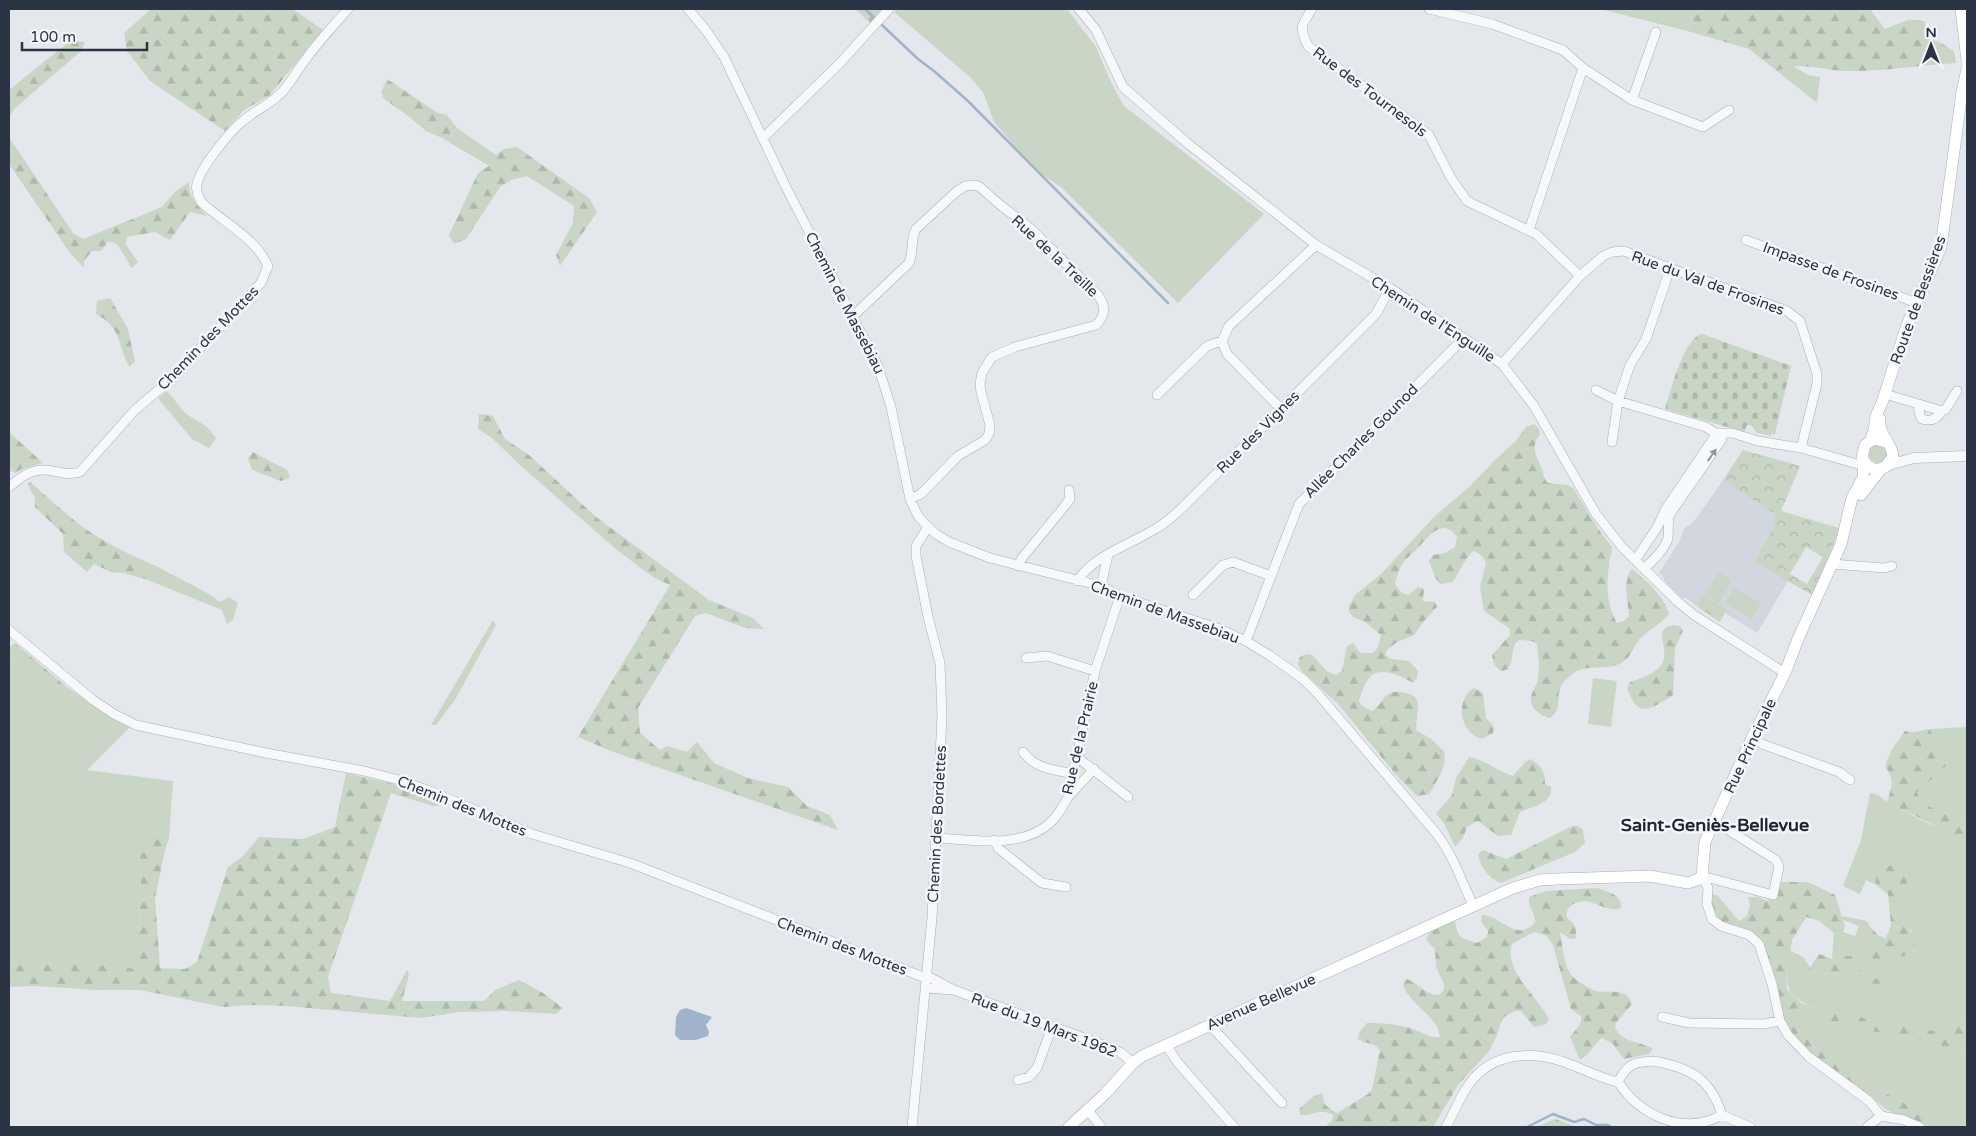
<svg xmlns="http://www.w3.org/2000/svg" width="1976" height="1136" viewBox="0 0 1976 1136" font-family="'Varela Round',sans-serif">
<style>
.built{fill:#d2d6de}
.grass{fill:#c9d6c5}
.forest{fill:url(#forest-firs)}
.cemetery{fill:url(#cemetery-stones)}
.park{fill:url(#park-crowns);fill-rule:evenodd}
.water{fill:#9fb4cc}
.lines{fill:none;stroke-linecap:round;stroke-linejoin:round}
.stream{stroke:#9fb4cc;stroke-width:2.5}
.minor-casing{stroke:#a9aeb7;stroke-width:10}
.tertiary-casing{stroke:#a9aeb7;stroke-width:11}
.secondary-casing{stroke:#a9aeb7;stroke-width:12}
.minor{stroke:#f7f8fa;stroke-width:9}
.tertiary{stroke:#f7f8fa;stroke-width:10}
.secondary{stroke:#fff;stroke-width:11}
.oneway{fill:#9196a0}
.labels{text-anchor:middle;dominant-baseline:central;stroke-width:5;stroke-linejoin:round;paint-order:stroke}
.street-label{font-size:15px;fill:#2b3445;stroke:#f4f6f9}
.quarter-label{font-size:18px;font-weight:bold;fill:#1d2536;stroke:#f4f6f9}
</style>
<defs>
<pattern id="forest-firs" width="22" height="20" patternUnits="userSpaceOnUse" patternTransform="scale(1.25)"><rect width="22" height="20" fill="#c9d6c5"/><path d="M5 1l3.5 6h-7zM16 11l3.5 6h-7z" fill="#adb8ab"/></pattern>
<pattern id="cemetery-stones" width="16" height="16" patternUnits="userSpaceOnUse" patternTransform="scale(1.25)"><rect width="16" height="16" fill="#c9d6c5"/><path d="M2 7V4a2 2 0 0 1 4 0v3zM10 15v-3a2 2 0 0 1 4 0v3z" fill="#adb8ab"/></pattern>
<pattern id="park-crowns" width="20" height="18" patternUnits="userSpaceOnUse" patternTransform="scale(1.25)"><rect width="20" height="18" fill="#c9d6c5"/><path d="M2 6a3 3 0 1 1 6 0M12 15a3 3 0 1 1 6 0" fill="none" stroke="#adb8ab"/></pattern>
</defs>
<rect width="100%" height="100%" fill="#e4e7ec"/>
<path class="built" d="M1723,480L1775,513L1774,526L1754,562L1788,581L1757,633L1725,613L1720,622L1716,620L1686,598H1682L1664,581V578L1659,573L1679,542L1684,529L1695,520Z"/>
<path class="grass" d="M897,9H1067L1096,47L1111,82L1124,106L1264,214L1178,303L1061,187L1035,170L994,122L983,92L970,77L894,12Z
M1600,9H1683L1690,10L1691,32Z
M1789,66H1793L1808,75L1820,77L1817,103L1777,71Z
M457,128L496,155L489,166L442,138L448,135L451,137Z
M167,391L186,414L206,426L216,438L209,448L192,439L158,398Z
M1869 454a9 9 0 1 1 18 0a9 9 0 1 1-18 0Z
M156,566L211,595L220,602L229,597L238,603L233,620L227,624L222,610L148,580Z
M1719,572L1732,580L1719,603L1705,595Z
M1734,588L1761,603L1752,619L1725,603Z
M493,620L496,625L455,700L436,725H431Z
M13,659L53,686L68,688L115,720L130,727L87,770L173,781L169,839L149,832L137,847L141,861L138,969L61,961L9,967V663Z
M1593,678L1617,681L1611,727L1588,724Z
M1967,727V822L1923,804L1917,791L1948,764L1942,746L1929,729Z
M1870,793C1881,794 1881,799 1890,803C1914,817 1941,830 1967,839V1014L1962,1022L1943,1032L1875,1022L1852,1014L1840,1004L1821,1011C1784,996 1784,988 1789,950L1803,957L1810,967L1809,969L1818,975L1840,973L1855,980L1887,984L1854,968L1842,956L1832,959L1834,933L1843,932L1855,936L1859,926L1843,920L1842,916L1867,921L1870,927L1866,941L1871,958L1879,962L1911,954L1912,931C1909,929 1904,927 1902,924C1892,910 1901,892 1909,880L1897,862L1876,871V885L1866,880L1860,894L1843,886L1861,840Z
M1794,1008L1833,1025L1895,1035L1951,1048L1967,1054V1127H1928L1925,1126L1928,1119L1926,1115L1861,1080L1835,1059L1813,1046L1794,1023Z"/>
<path class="forest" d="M151,9H293L323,30L270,95L244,110L225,131L150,81L127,51L124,33Z
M855,9H883L870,23Z
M1683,9H1870L1885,29L1908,20L1924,21L1934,39L1954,51L1956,63C1919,65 1882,72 1845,71C1822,70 1798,61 1777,71L1749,49L1691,32L1690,11Z
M70,41L85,42L81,51L14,109L9,117V90Z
M387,79L438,113L447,115L457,128L450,137L448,135L442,138L426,131L407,115L384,99L381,92Z
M9,137L73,233L83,239L162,207L174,193L189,182C188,196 198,206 207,216L190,212L170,240L155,232L127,237L126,245L138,262L132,268L117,244L108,241L101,251H92L84,261V268L70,253L9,164Z
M517,147L589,198L597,212L560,266L556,255L573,223L574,206L527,176L511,180L500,187L466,239L454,244L449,235L478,173L489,166L496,155L504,149Z
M110,298L128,329L135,362L129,366C117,344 122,328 96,314L97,301Z
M479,414L493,416L505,439L529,455L596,517L709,600L753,618L764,629L745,628L706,613L695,616L638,708L640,733L660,750L668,746L687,752L697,742L714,763L748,778L788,787L807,806L830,815L838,830L611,751L578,737L670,585L653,577L618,551L521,466L493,439L478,429Z
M1534,424L1539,429L1540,435C1528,448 1539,459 1543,472C1544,477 1544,479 1548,483L1568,485L1573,488L1601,533L1612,547C1612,554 1609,559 1609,566C1606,586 1607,606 1617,623L1624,621L1629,616C1628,601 1622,581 1632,569C1644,577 1667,600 1669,614C1661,624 1648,630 1640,639C1633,647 1631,658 1621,663C1605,672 1585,662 1570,676C1568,678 1564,681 1562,684C1555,696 1563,710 1550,718C1541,716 1529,708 1531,697C1532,691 1537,686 1538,679C1540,668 1538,656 1537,644L1532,641L1519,640L1514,645L1511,663L1508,669L1502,671C1495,667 1493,663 1492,655L1510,635V629L1484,611L1480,587L1486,563C1483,557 1480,553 1473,551C1464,560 1460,571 1453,582L1441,584L1436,579L1429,561L1433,555L1445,553L1455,547L1457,537C1443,516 1428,537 1417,549C1412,554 1405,559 1401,566C1398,571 1397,578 1395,584L1402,593L1408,595L1418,587L1424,589L1423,601L1435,602L1437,607L1424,621L1414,635L1397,642L1387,650L1385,655L1391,659L1409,661L1418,671L1417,678L1413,683C1404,677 1382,667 1372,675C1365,681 1362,692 1359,700L1361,705L1372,711C1385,703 1382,690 1401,692C1407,693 1411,694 1416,698L1418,704L1416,730L1431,739L1444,751C1445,757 1445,763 1443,768C1442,772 1431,792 1429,794C1426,795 1420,795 1417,796L1397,776L1339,705L1301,670L1298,664L1299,658C1317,644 1318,674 1337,675L1342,671L1347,646L1353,643L1360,653H1373L1378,647L1381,635L1365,622L1353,617L1349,612V606L1355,595L1381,574L1435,516L1468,488L1498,457L1515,442L1526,427Z
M9,432L43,463L22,469L15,473L9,470Z
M253,452L287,470L290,478L281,481L252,470L248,459Z
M30,482C50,499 68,517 90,532C111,546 133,556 156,566L148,580L124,573L111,572L94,564L87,572L64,552L63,534L35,507V498L27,484Z
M1674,625L1680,626L1683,631L1675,648L1673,695C1651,709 1638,720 1627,688L1630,682C1641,678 1662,672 1664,658C1667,645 1653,628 1674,625Z
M15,643L68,688L53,686L13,659L9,663V647Z
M1474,688L1483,693L1486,718L1494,727L1493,733L1482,739C1460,734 1454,700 1474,688Z
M1929,729L1942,746L1948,764L1917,792L1923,804L1967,822V839L1954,835L1887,802C1892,786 1895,781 1885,766L1892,749L1905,731L1915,732Z
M1469,757C1484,759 1498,772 1513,776L1525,762L1531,759C1542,767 1545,770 1545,784L1551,787C1554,803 1531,807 1520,812L1511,835L1498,836L1478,821L1467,827L1463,838L1455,847L1444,823L1436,814L1452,795L1456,778Z
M346,773L394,784L446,805L433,806L391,793L328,977L331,993L390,1001L407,970L409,975L402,1001H484L495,990L519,980L543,993L563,1008L556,1014L506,1011L460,1012L420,1018L286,1006L250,1005L223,1007L140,990H97L36,986L9,987V967L61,961L138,969L141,862L137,847L149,832L169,839L165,850L155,898L160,968L185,969L197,962L228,867L243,856L259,837L303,839L335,827Z
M1572,826H1578L1583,830L1585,843L1575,852L1501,883C1489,879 1480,866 1478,854L1483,850L1506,859Z
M1897,862L1906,868L1909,880C1901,892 1891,912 1904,925C1910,931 1913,932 1916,941L1911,954L1879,962L1871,958L1866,941L1870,927L1879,936L1886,938L1891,925L1888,894L1876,885V871Z
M1781,882H1808L1835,895L1845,926L1843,932L1834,933L1819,921L1806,917L1792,940L1786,976L1787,989L1801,1003L1821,1011L1840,1004L1852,1014L1875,1022L1943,1032L1962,1022L1967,1014V1054L1951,1048L1895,1035L1833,1025L1794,1008V1023L1813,1046L1835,1059L1861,1080L1926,1115L1928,1119L1925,1126L1887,1110L1856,1085L1822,1063L1801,1045L1784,1024L1752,932C1724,925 1716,925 1710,895H1717L1739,921L1747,916L1750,905L1748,897H1758L1767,901L1773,897Z
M1597,888C1608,892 1622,894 1621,908C1618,909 1616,910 1613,909C1598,908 1588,896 1573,904C1567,908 1566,912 1567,918C1576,923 1576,929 1576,938L1570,939L1560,932C1563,946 1563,966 1573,977C1577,981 1590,989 1596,991C1610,994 1626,986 1632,1004L1616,1023L1615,1028C1623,1043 1640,1041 1653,1049L1649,1054L1624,1059L1613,1044L1602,1038C1593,1044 1590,1055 1580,1060L1570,1037C1576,1029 1582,1026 1581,1016L1571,1009L1553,945L1546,935L1534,932L1512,944C1503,970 1538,997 1549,1019L1546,1024L1534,1027L1521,1011H1515L1504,1017L1501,1022L1497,1035L1489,1051L1458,1085L1433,1127H1325L1332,1121L1333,1115C1318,1107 1314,1117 1300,1115L1299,1109L1314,1096L1323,1093C1322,1105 1327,1107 1337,1113L1368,1094L1372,1089L1380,1050C1373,1041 1366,1045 1358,1039L1359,1033L1367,1023C1382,1023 1396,1024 1410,1028C1421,1031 1430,1039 1440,1037C1440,1018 1410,1005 1403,985L1406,979C1418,982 1425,995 1439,995L1444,990V984L1436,967L1435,949L1426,940C1430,928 1443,925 1454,920C1457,925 1456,929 1458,933C1460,939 1471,941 1477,943L1487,937L1488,931L1481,921L1482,915C1499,914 1518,945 1536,921L1529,903V897L1546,891Z
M1819,954L1832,959L1842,956H1852L1855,968L1887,984L1889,989L1855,980L1840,973L1818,975L1809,969Z
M1555,1119L1577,1127H1537Z"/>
<path class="cemetery" d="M1702,334L1791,366L1775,434L1772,433L1771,436L1757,433L1751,425H1747L1744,432L1665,409C1670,393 1684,337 1702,334Z"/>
<path class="park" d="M1743,450L1800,466L1781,511L1839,528L1832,549L1812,595L1754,562L1774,526L1775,514L1723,480ZM1806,547L1823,557L1807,584L1790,574Z
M1702,595L1727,609L1720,622L1697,606Z"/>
<path class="water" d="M686,1008L712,1017L706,1025L709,1032L708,1036L696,1040H680L675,1035L676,1017L680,1010Z"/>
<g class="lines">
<path class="stream" d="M865,9L918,59L934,71L968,101L1168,303
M1527,1127L1553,1114L1574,1122L1584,1119L1596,1125H1608L1611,1127"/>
<g class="minor-casing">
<path id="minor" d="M688,9L705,29L724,57L786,187L878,366L891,407L910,499L918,516L928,527L936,534L949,542L990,558L1101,586L1120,596L1220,629L1246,641L1269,655L1303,679L1318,694L1436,833C1453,855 1461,880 1473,905
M1079,9L1096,30L1123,87L1186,142L1316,245L1390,288L1502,364L1534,406L1596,514L1622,547L1678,602L1694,615L1785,673
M1312,9C1301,25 1299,28 1308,46L1429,135L1451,178L1467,201L1536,234L1580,276
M1429,9L1492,24L1563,50L1583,68L1632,100L1703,127L1729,110
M1632,100L1656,32
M763,138L840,63L889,9
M1529,230L1583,68
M1746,240L1917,303
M852,317L909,263C914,252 910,240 916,229L956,192L965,186L975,185L980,187L999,204L1030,228L1098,295C1106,306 1106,315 1096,325L1015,347L992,357L982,373L980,384L981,392L990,425L989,434L985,440L958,456L921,494L910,499
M1502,364L1580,276L1603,256L1612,252L1624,251L1787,311L1800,321L1817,374V384L1801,448
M1596,390L1618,401L1706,427L1721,437
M1885,394L1942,411L1946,409L1957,391
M1157,395L1207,346L1222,341
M1918,404L1920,416L1922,419C1931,422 1937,419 1942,411
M1281,409L1227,354L1222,341L1229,326L1316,245
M1612,442L1618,401L1630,365L1646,339L1670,269
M9,487C20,478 30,469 45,470C59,471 65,476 80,472L134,411L170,380L261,283L268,266C256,238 224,223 201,202C199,197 195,191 197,184C200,168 231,130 244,120C257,109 273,103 284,90C292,80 298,69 306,59C319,41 334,25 348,9
M1634,559L1638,556L1658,526L1665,510L1717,433H1732L1758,441L1801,448L1868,467
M1832,564L1884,568L1892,566
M1018,566L1022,558L1064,507L1070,499L1069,490
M1644,569C1652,561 1665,550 1668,538C1669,530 1667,522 1670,514L1722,439
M1077,581C1096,554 1131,544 1157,528C1169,521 1178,512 1187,503L1376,314L1390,288
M1101,586L1108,555
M1193,595L1223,565L1233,562L1271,576
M9,630L93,700L114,714L136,725L266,753L364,771L399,780L430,791L532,834L630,863L923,977L931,978L954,990L1111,1048L1120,1052L1133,1063
M1246,641L1299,504L1464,338
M1026,658L1047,656L1095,671
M1751,740L1839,772L1850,780
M1023,752C1037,770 1053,769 1073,774
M1077,757L1128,797
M1068,797L1094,769
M937,838C973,840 1021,849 1050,823C1058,816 1063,806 1068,797L1095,671L1120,596
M994,840L999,849L1042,883L1066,887
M1702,876L1708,888L1707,904L1712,919L1721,926L1749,935L1759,944L1772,984L1780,1021L1788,1035L1809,1057L1869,1101L1881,1116L1904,1120L1920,1127
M1702,876L1773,895L1779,867L1776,860L1714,821
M927,988L952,990
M1662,1017L1689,1023L1764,1024L1780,1021
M1210,1025L1282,1103
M1166,1045L1178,1063L1234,1127
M1654,1061C1691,1068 1711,1079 1722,1115C1683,1136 1641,1116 1618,1082C1628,1063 1634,1062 1654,1061Z
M1018,1080L1029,1077L1037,1068L1052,1027
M1088,1110L1101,1127
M1722,1115L1750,1127
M912,1127L932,918L942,716L940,663L928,617L916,556V546L928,527
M1446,1127C1454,1113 1460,1096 1470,1083C1492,1053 1530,1050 1564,1062C1582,1068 1599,1078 1618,1082
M1867,1127L1881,1116"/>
</g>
<g class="tertiary-casing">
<path id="tertiary" d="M1889,465L1914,458L1967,456"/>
</g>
<g class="secondary-casing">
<path id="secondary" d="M1880,419C1878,436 1893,443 1893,457L1885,467C1875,472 1866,468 1862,457L1865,445L1874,439L1886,442
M1870,441L1874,431L1876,416L1882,403L1907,325L1941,247L1962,92L1967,69V60L1961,9
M1861,495L1881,469
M1069,1127L1105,1094L1133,1063L1142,1056L1513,888L1540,880L1557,879L1650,876L1688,883L1699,879L1702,876L1705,842L1751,740L1785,673L1798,639L1841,544L1852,498L1863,478L1864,461"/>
</g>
<use href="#minor" class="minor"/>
<use href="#tertiary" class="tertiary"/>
<use href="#secondary" class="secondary"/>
</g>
<defs><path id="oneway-solid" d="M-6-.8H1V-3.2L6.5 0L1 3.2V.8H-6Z" transform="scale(1.25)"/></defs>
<use class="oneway" href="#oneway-solid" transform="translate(1712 455) rotate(-55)"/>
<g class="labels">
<g class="street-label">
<text transform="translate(1370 92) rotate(37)">Rue des Tournesols</text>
<text transform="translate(1055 256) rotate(43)">Rue de la Treille</text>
<text transform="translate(1831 271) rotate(20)">Impasse de Frosines</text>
<text transform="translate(1708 283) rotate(20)">Rue du Val de Frosines</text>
<text transform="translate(1918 300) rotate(-70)">Route de Bessières</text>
<text transform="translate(845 303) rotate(63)">Chemin de Massebiau</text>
<text transform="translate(1433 319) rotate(33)">Chemin de l'Enguille</text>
<text transform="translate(208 338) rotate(-46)">Chemin des Mottes</text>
<text transform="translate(1258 432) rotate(-45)">Rue des Vignes</text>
<text transform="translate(1361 441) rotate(-45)">Allée Charles Gounod</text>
<text transform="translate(1165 612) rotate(20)">Chemin de Massebiau</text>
<text transform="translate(1080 738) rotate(-77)">Rue de la Prairie</text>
<text transform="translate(1750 746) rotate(-65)">Rue Principale</text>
<text transform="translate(462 806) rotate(22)">Chemin des Mottes</text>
<text transform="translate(937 824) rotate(-87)">Chemin des Bordettes</text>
<text transform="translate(842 946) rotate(21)">Chemin des Mottes</text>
<text transform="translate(1261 1002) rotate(-24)">Avenue Bellevue</text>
<text transform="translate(1044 1025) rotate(21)">Rue du 19 Mars 1962</text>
</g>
<g class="quarter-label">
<text x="1715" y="825">Saint-Geniès-Bellevue</text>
</g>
</g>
<rect width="1976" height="1136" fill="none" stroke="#2b3445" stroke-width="20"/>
<g transform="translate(1931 45)" stroke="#f4f6f9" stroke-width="4" paint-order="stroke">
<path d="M0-4L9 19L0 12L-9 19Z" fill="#2b3445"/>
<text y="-8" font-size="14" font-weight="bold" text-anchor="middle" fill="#2b3445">N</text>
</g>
<path d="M22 42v8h125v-8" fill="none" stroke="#2b3445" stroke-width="2.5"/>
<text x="30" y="42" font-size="15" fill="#2b3445" stroke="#f4f6f9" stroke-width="4" paint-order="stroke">100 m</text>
</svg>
